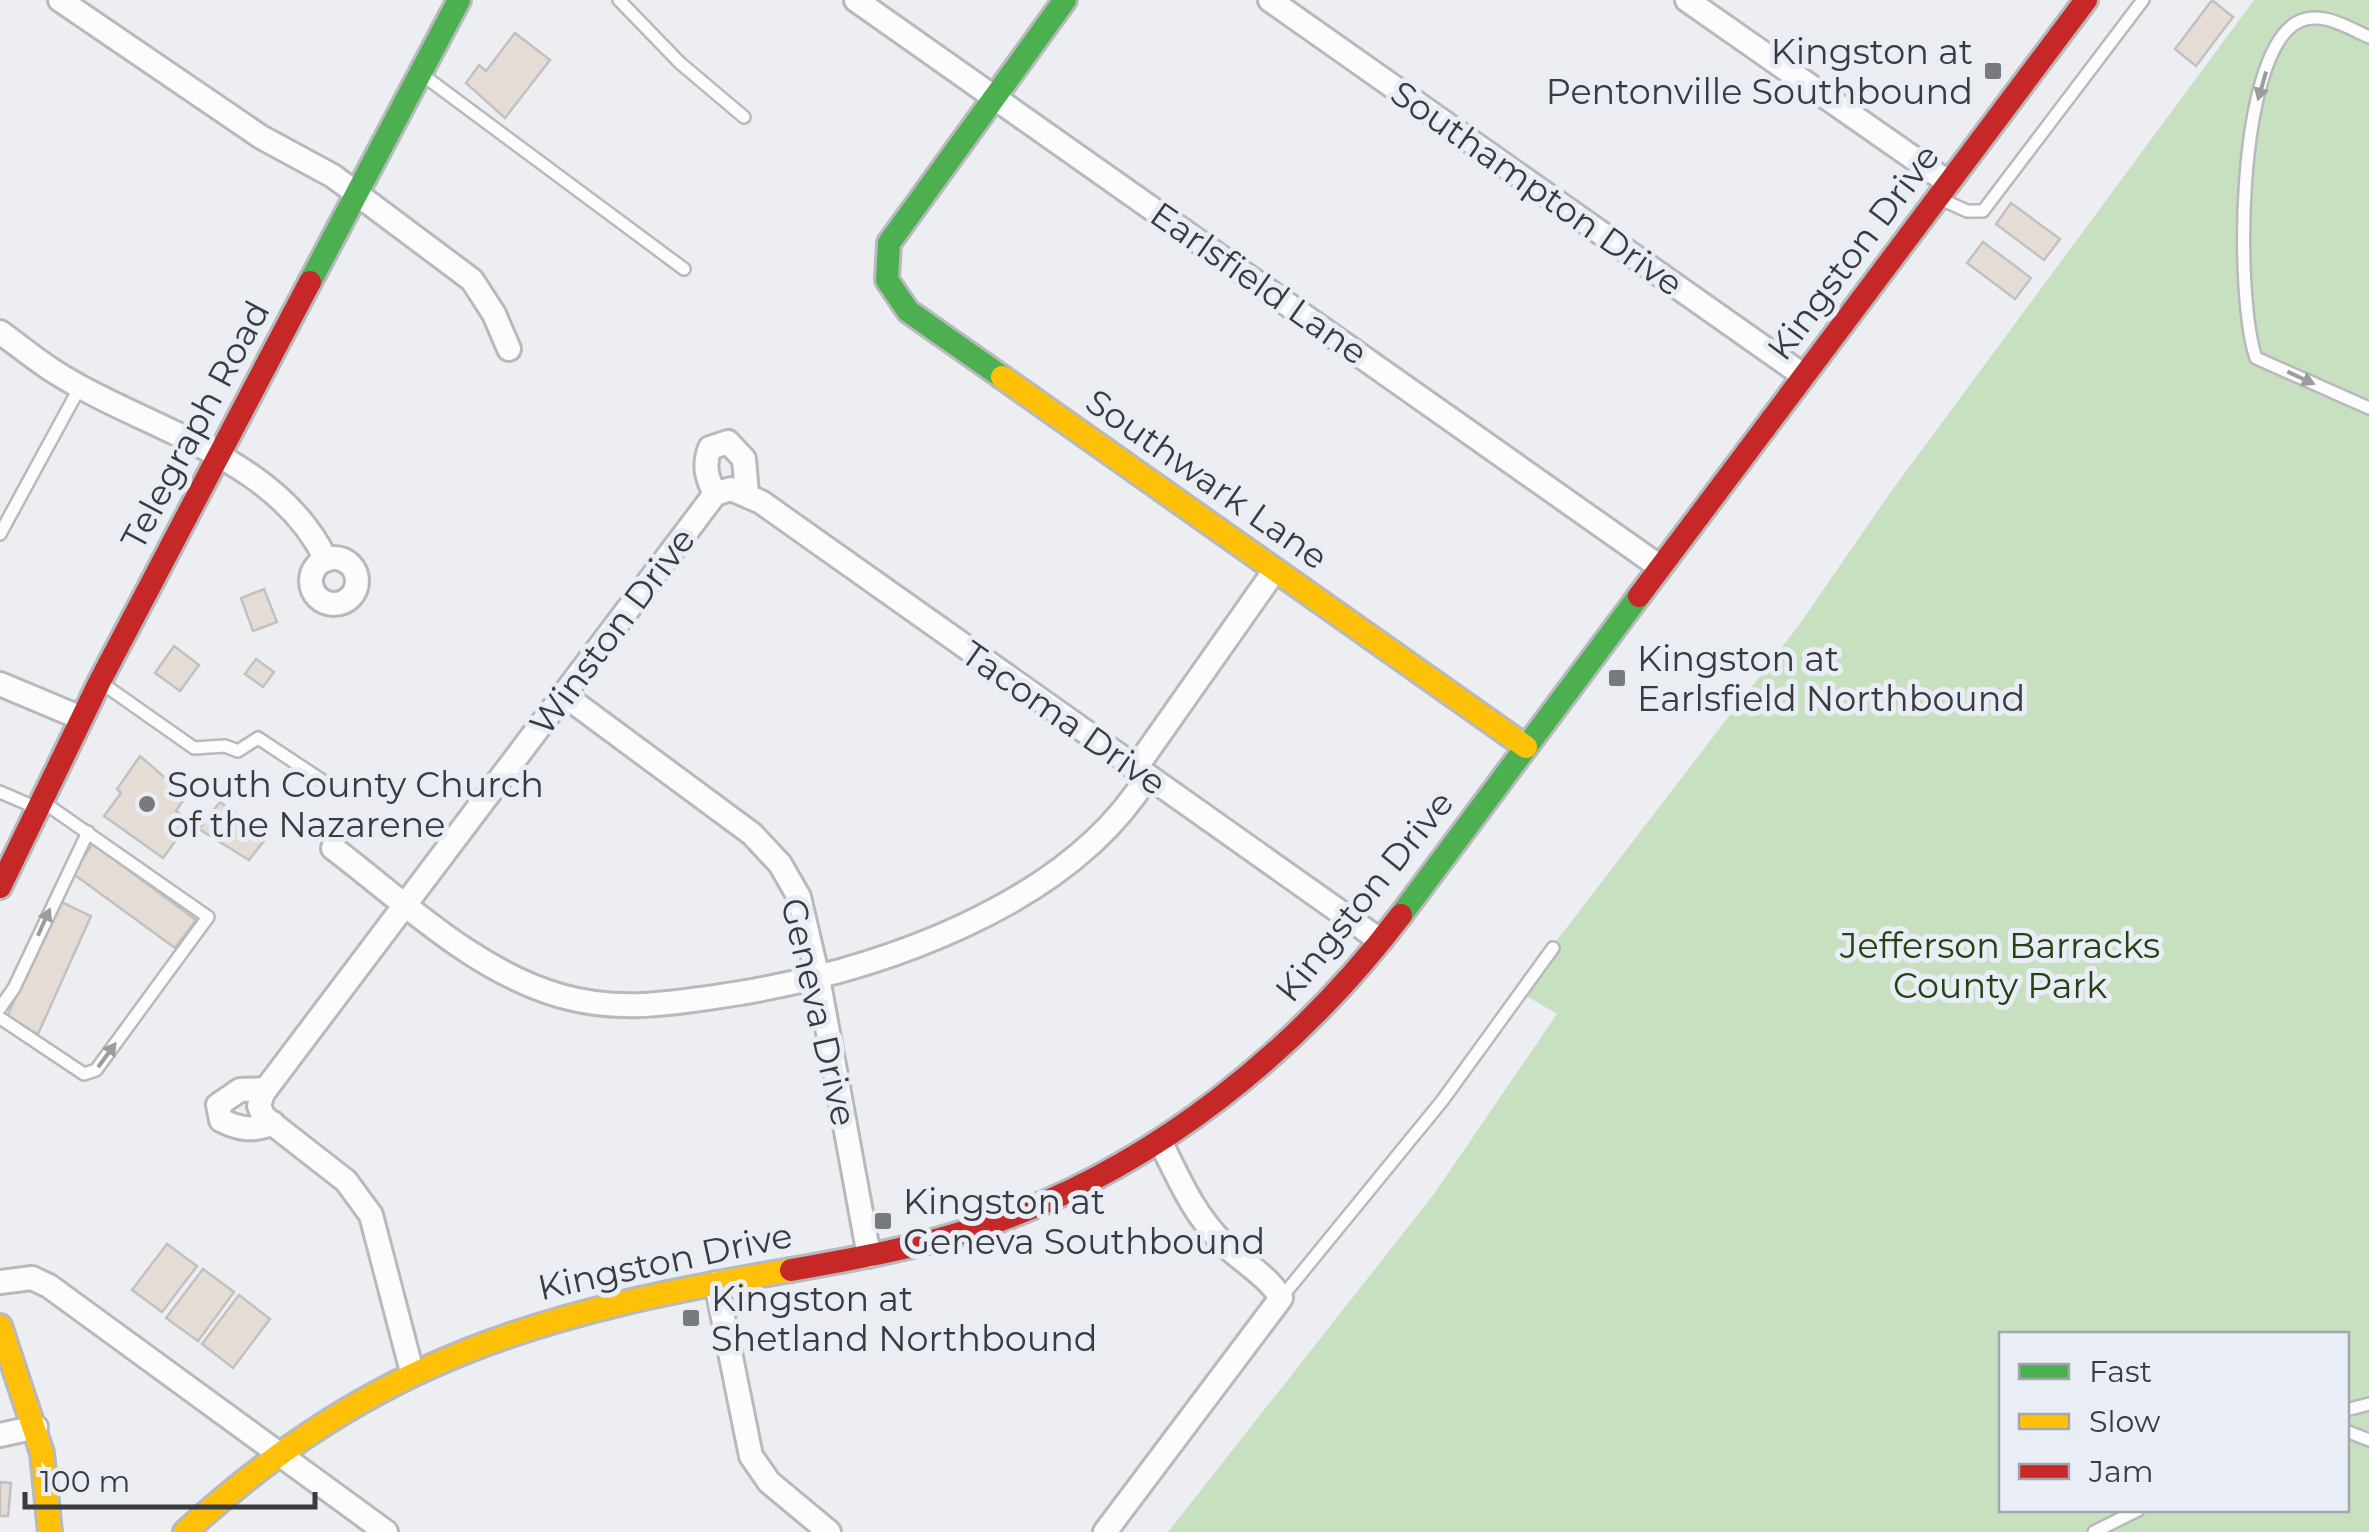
<svg xmlns="http://www.w3.org/2000/svg" width="2369" height="1532" viewBox="0 0 2369 1532" font-family="Montserrat,sans-serif">
<style>
.green{fill:#c7e0bf;fill-rule:evenodd}
.building{fill:#e5dcd5;stroke:#c2c1c2;stroke-width:2.5}
.lines{fill:none;stroke-linecap:round;stroke-linejoin:round}
.lane-casing{stroke:#b7b9bc;stroke-width:16}
.street-casing{stroke:#b7b9bc;stroke-width:28}
.fast-casing{stroke:#b7b9bc;stroke-width:28}
.slow-casing{stroke:#b7b9bc;stroke-width:28}
.jam-casing{stroke:#b7b9bc;stroke-width:28}
.lane{stroke:#fcfcfd;stroke-width:11}
.street{stroke:#fcfcfd;stroke-width:22}
.fast{stroke:#4caf50;stroke-width:22}
.slow{stroke:#ffc107;stroke-width:22}
.jam{stroke:#c62828;stroke-width:22}
.oneway{fill:#9b9c9e}
.poi-dot{fill:#787a7e;stroke:#e9edf5;stroke-width:4}
.labels{text-anchor:middle;dominant-baseline:central;stroke-width:10;stroke-linejoin:round;paint-order:stroke}
.poi-label{font-size:35px;fill:#3a3b3f;stroke:#e9edf5;text-anchor:start}
.street-label{font-size:35px;fill:#3a3b3f;stroke:#e9edf5}
.park-label{font-size:35px;fill:#244213;stroke:#e9edf5}
</style>
<rect width="100%" height="100%" fill="#eceef2"/>
<path class="green" d="M2254,0H2369V1532H1168L1434,1194L1557,1014L1518,991L1799,625L1890,493ZM2002,1334H2346V1510H2002Z"/>
<path class="building" d="M2212,0L2233,17L2196,66L2175,49Z
M515,33L550,60L505,118L466,83L479,65L486,71Z
M2011,203L2060,239L2044,260L1996,224Z
M1983,242L2031,278L2015,299L1967,263Z
M264,589L277,622L253,631L241,598Z
M174,646L199,665L180,691L155,673Z
M256,659L274,672L263,687L245,674Z
M140,756L186,796L176,811L190,821L163,858L104,816L121,793L117,789Z
M220,802L267,837L249,860L199,829Z
M93,844L196,920L175,948L72,873Z
M59,901L91,916L38,1034L6,1019Z
M167,1244L197,1266L162,1312L132,1290Z
M203,1269L234,1292L198,1341L166,1318Z
M239,1295L270,1319L233,1368L202,1344Z
M0,1482L11,1483L8,1516H0Z"/>
<g class="lines">
<g class="lane-casing">
<path id="lane" d="M619,0L680,63L744,117
M2369,37C2347,27 2319,9 2296,23C2236,59 2235,297 2256,358L2369,408
M424,76L684,269
M1945,201L1967,211H1983L2143,0
M0,534L81,385
M103,684L194,748L225,746L238,751L258,738L329,785
M0,792L37,808
M0,1008L14,988L88,832
M0,1018L84,1074L96,1070L208,917L46,804
M1281,1298L1442,1101L1553,948
M2346,1410L2369,1404
M2346,1431L2369,1440
M2094,1532L2138,1510"/>
</g>
<g class="street-casing">
<path id="street" d="M60,0L261,137L333,176L472,280L494,314L509,349
M856,0L1660,567
M1270,0L1804,376
M1687,0L1949,183
M0,332C18,345 36,360 55,372C146,430 277,456 326,560
M715,494L731,489L761,502L1381,941
M715,494C707,478 703,466 710,448L728,442L744,459L747,494
M311 581a23 23 0 1 1 46 0a23 23 0 1 1-46 0Z
M0,684L81,718
M564,695L752,834L780,864L799,897L818,978L869,1256
M1135,769L1275,570
M333,848C404,902 474,971 561,996C621,1013 674,1003 734,994C876,971 1067,907 1147,777
M266,1089L240,1090L218,1105L221,1120C240,1130 254,1131 273,1123
M0,1282L32,1278L49,1286L386,1532
M716,1283L751,1456L769,1482L829,1532
M412,1372L371,1215L346,1181L264,1117L259,1106L263,1093L715,494
M0,1435L36,1427
M1105,1532L1281,1298C1267,1275 1242,1262 1223,1243C1194,1215 1178,1177 1160,1141"/>
</g>
<g class="fast-casing">
<path id="fast" d="M310,282L459,0
M1002,377L908,311L887,280L889,243L1065,0
M1401,915L1639,596"/>
</g>
<g class="slow-casing">
<path id="slow" d="M1002,377L1526,747
M0,1326L42,1453L50,1532
M185,1532C377,1357 542,1312 791,1270"/>
</g>
<g class="jam-casing">
<path id="jam" d="M1639,596L2086,0
M0,887L100,681L310,282
M791,1270C859,1258 926,1246 992,1223C1154,1167 1298,1051 1401,915"/>
</g>
<use href="#lane" class="lane"/>
<use href="#street" class="street"/>
<use href="#fast" class="fast"/>
<use href="#slow" class="slow"/>
<use href="#jam" class="jam"/>
</g>
<defs><path id="oneway-solid" d="M-6-.8H1V-3.2L6.5 0L1 3.2V.8H-6Z" transform="scale(2.5)"/></defs>
<g class="oneway">
<use href="#oneway-solid" transform="translate(2262 86) rotate(106)"/>
<use href="#oneway-solid" transform="translate(2301 378) rotate(25)"/>
<use href="#oneway-solid" transform="translate(44 922) rotate(-66)"/>
<use href="#oneway-solid" transform="translate(107 1055) rotate(-54)"/>
</g>
<g class="poi-dot">
<rect x="1983" y="61" width="20" height="20" rx="5"/>
<rect x="1607" y="668" width="20" height="20" rx="5"/>
<circle cx="147" cy="804" r="10"/>
<rect x="873" y="1211" width="20" height="20" rx="5"/>
<rect x="681" y="1308" width="20" height="20" rx="5"/>
</g>
<g class="labels">
<g class="poi-label">
<text x="1973" y="51" text-anchor="end">Kingston at<tspan x="1973" dy="40">Pentonville Southbound</tspan></text>
<text x="1637" y="658">Kingston at<tspan x="1637" dy="40">Earlsfield Northbound</tspan></text>
<text x="167" y="784">South County Church<tspan x="167" dy="40">of the Nazarene</tspan></text>
<text x="903" y="1201">Kingston at<tspan x="903" dy="40">Geneva Southbound</tspan></text>
<text x="711" y="1298">Kingston at<tspan x="711" dy="40">Shetland Northbound</tspan></text>
</g>
<g class="street-label">
<text transform="translate(1537 188) rotate(35)">Southampton Drive</text>
<text transform="translate(1853 252) rotate(-53)">Kingston Drive</text>
<text transform="translate(1259 283) rotate(35)">Earlsfield Lane</text>
<text transform="translate(195 425) rotate(-62)">Telegraph Road</text>
<text transform="translate(1207 479) rotate(35)">Southwark Lane</text>
<text transform="translate(612 631) rotate(-53)">Winston Drive</text>
<text transform="translate(1064 718) rotate(35)">Tacoma Drive</text>
<text transform="translate(1364 896) rotate(-51)">Kingston Drive</text>
<text transform="translate(819 1012) rotate(77)">Geneva Drive</text>
<text transform="translate(665 1261) rotate(-12)">Kingston Drive</text>
</g>
<g class="park-label">
<text x="2000" y="945">Jefferson Barracks<tspan x="2000" dy="40">County Park</tspan></text>
</g>
</g>
<rect x="1999" y="1332" width="350" height="180" fill="#e9edf5" stroke="#a3a6ac" stroke-width="2.5"/>
<rect x="2019" y="1364" width="50" height="15" fill="#4caf50" stroke="#a3a6ac" stroke-width="2.5"/>
<text x="2089" y="1382" font-size="30" fill="#3a3b3f">Fast</text>
<rect x="2019" y="1414" width="50" height="15" fill="#ffc107" stroke="#a3a6ac" stroke-width="2.5"/>
<text x="2089" y="1432" font-size="30" fill="#3a3b3f">Slow</text>
<rect x="2019" y="1464" width="50" height="15" fill="#c62828" stroke="#a3a6ac" stroke-width="2.5"/>
<text x="2089" y="1482" font-size="30" fill="#3a3b3f">Jam</text>
<path d="M25 1492v15h290v-15" fill="none" stroke="#3a3b3f" stroke-width="5"/>
<text x="40" y="1492" font-size="30" fill="#3a3b3f" stroke="#e9edf5" stroke-width="8" paint-order="stroke">100 m</text>
</svg>
